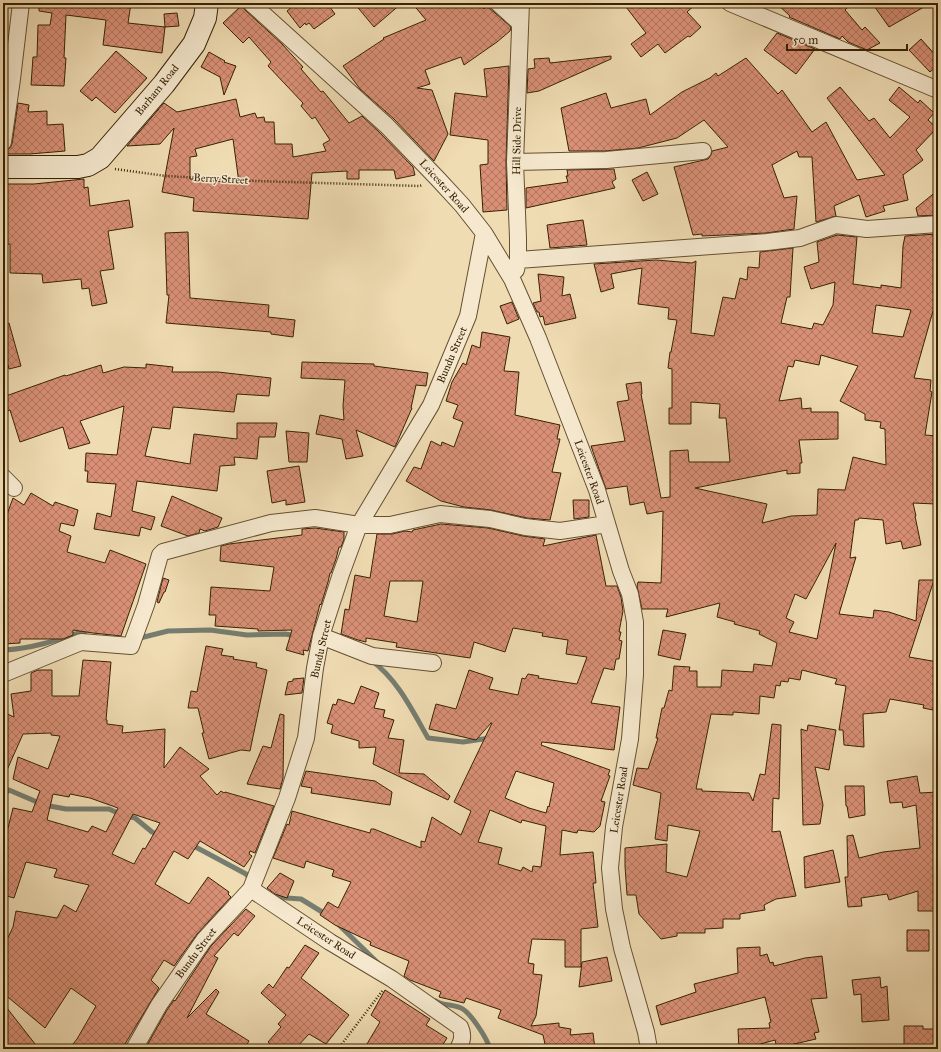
<svg xmlns="http://www.w3.org/2000/svg" width="941" height="1052" viewBox="0 0 941 1052" font-family="'IM FELL Great Primer',serif">
<style>
.lines{fill:none;stroke-linecap:round;stroke-linejoin:round}
.stream{stroke:#767d70;stroke-width:5}
.building{fill:url(#building-cross-hatch);stroke:#372205;fill-rule:evenodd}
.street-casing{stroke:#655030;stroke-width:18}
.secondary-casing{stroke:#372205;stroke-width:24}
.path{stroke:#372205;stroke-width:2.5;stroke-dasharray:1 2;stroke-linecap:butt}
.street{stroke:#f5e8ce;stroke-width:16}
.secondary{stroke:#f5e8ce;stroke-width:22}
.labels{text-anchor:middle;dominant-baseline:central;stroke-width:3;stroke-linejoin:round;paint-order:stroke}
.street-label{font-size:11px;fill:#372205;stroke:#f5e8ce}
</style>
<defs>
<pattern id="building-cross-hatch" width="8" height="8" patternUnits="userSpaceOnUse"><rect width="8" height="8" fill="#d99076"/><path d="M0 0l8 8M0 8l8-8" fill="none" stroke="#b1755f"/></pattern>
</defs>
<rect width="100%" height="100%" fill="#f0dcb3"/>
<filter id="stains"><feTurbulence type="fractalNoise" baseFrequency=".005" numOctaves="4"/><feColorMatrix values="0 0 0 0 .2 0 0 0 0 .09 0 0 0 0 .02 0 0 0 .5 -.17"/></filter>
<radialGradient id="worn" r=".72"><stop offset=".6" stop-color="#630" stop-opacity="0"/><stop offset="1" stop-color="#630" stop-opacity=".3"/></radialGradient>
<g class="lines">
<path class="stream" d="M136,639L168,631L210,630L247,635L285,634L297,636
M3,650C31,649 58,640 84,631L86,640
M371,660C398,680 412,710 428,738L463,742L490,738
M3,795L9,790L44,805L66,809H109L120,814L135,818L152,832L160,835
M190,844L246,874L252,881
M272,897L301,899L327,915
M339,925L379,964
M436,1001C444,1006 452,1004 461,1008C470,1012 487,1038 490,1049"/>
</g>
<path class="building" d="M39,3H131L128,23L165,27L164,14L177,13L179,26L165,27L162,53L103,45L106,20L66,15L64,58H66L64,86L31,85L33,57H37L38,25H50L52,13L39,11Z
M297,3H327L335,14L314,29L309,23L306,25L305,23L300,28L287,11Z
M354,3H402L374,27Z
M412,3H479L484,9L487,6L511,27L510,31L497,42L464,65L461,57L425,70L430,84L417,88L432,90L448,134L434,161L394,119L360,89L343,66L384,39L383,38L426,20Z
M623,3H697L687,12L701,27L690,37L688,36L665,53L658,44L641,57L631,44L646,33Z
M776,3H852L845,10L862,30L865,27L880,43L867,50L848,42L842,36L840,39L789,17L790,16Z
M872,3H931L889,27Z
M242,5L245,10L282,44L303,67L301,69L321,92L323,91L349,123L362,116L380,133L413,167L415,175L396,179L394,170H359V179H347V171L312,173L308,219L193,211L194,198L162,192L174,128L160,144L127,146L164,103L177,112L236,99L240,117L255,113L257,118L264,117L265,122H274L275,144H292L293,157L326,151L323,144L330,140L315,117L312,119L301,106L303,103L268,66L271,62L249,37L243,43L223,23ZM233,139L239,183L190,179V157L197,156L195,149Z
M777,33L815,49L796,74L764,50Z
M921,39L938,58V65L930,72L909,50Z
M116,51L147,78L115,113L96,97L92,101L80,91Z
M209,52L225,61L224,62L236,66L224,95L220,77L201,67Z
M611,56V59L539,91L527,93L528,69L535,68L534,59L549,58L550,63Z
M746,58L778,94L782,90L812,132L826,122L857,180L885,175L827,98L840,87L869,121L874,118L890,138L910,117L889,100L899,87L918,103L920,100L934,113L928,120L937,128L916,150L923,160L903,175L908,200L883,206L885,211L866,217L859,195L834,206L836,216L816,222L812,157H799L797,151L772,165L784,198L797,196L794,229L766,233L702,236V234L693,235L674,167L708,159L711,155L712,151L728,147L704,120L677,138L638,148L605,151H569L561,108L606,93L611,108L646,99L650,115L682,92L710,78L716,73L718,76Z
M509,66L506,162L507,210L483,212L480,165L488,164V140L450,135L455,93L487,97L484,69Z
M18,103L29,105L28,112L47,111V125L63,124L65,151L30,154H3V151L10,148L12,144Z
M614,169L616,179L612,182L615,188L526,208V188L568,182L566,176H568L567,170Z
M647,172L658,194L643,201L632,180Z
M84,179V188L88,187L90,206L129,200L133,227L108,231L114,269L100,271L107,303L92,306L89,288L82,289L81,279L43,283L42,274L10,273V244H7L6,184H34Z
M938,190V215L918,216L916,208Z
M583,220L587,245L550,248L547,225Z
M188,232L190,298L269,305L268,317L295,320L293,337L271,334V332L166,323L169,295H167L165,233Z
M938,234V312L933,311L914,378L931,380L930,391L932,392L925,435L938,436L937,479H938V501H936V504L913,503L916,516H915L921,545L903,549L901,541L886,544L883,520L859,518L858,520H855L850,558L856,557L839,614L873,618L874,610L889,612L916,621L919,580H934L909,657L938,662V674L935,687H938V711L923,708L924,705L890,699L886,712L863,714L864,747L844,745L843,730H839L846,686L835,684L837,679L802,670L800,680L789,678L788,682L781,681L780,686L776,685L774,698L760,696L759,714L733,712V715L711,714L696,789H702V791L749,793L753,801L760,774L765,775L772,724L781,725L779,799L773,798L772,832L780,831L796,896L776,899L764,905L765,910L740,914V919H723V928L705,929V933H677V936L661,939L639,914L636,895H627L625,866V848L667,844L666,872L687,877L700,831L668,825L667,841L655,839L661,793L633,785L637,768L648,769L658,738H656L662,708H664L669,690L672,691L674,666L690,667L689,671H697V687H721L722,670L753,672L754,664L772,666L777,643L759,634L760,631L734,624L735,622L717,617L720,603L666,617L668,609H642L637,586L638,582L661,583L662,557L663,511L647,514L644,502L630,505L627,486L606,489L591,446L625,441L617,402L629,400L626,384L641,382L642,394H641L661,498L670,497V451L688,450L689,462H730L726,418H719L720,404L691,402V424H669V408H672V369L668,368L670,352H671L677,320L668,319L669,308L638,304L642,268L611,274L614,288L601,292L594,264L656,260L692,263L696,261L691,333L714,336L723,297L735,299L740,278L747,280L748,267L759,268L760,252L793,248L790,297H787L781,323L812,329L814,323L823,325L833,305L835,282L811,289L804,267L819,262L817,242L837,235L857,237L853,284L881,288V285L901,288L903,246L905,236ZM876,305L911,310L903,337L872,333ZM821,355L858,366L840,401L865,414V420L881,422L880,428L885,429L886,465L853,457L845,490L818,489L817,515L791,516L762,523L767,504L695,488L787,470V474L800,473V463H802L799,440L838,439V412H811V408L802,409L801,398L779,401L788,366L793,367L795,360L819,365ZM836,543L817,639L789,632L794,622L786,618L795,594L806,599Z
M538,274L564,277L562,296L570,294L576,318L545,325L543,316L540,317L539,312H537L533,303L541,301Z
M512,302L519,319L507,324L500,306Z
M9,323L21,366L9,369L3,346V325Z
M482,332L510,337L504,371L519,372L515,415L560,425L557,439H560L552,472L561,473L550,520L527,518L491,510L464,507L441,501L406,481L414,467L421,469L431,441L441,446L442,442L454,447L463,422L453,418L458,405L446,401L452,382L463,363L466,365L472,345L480,348Z
M302,362L374,364V366L428,373L426,386L416,385L411,408H412L395,447L356,430L363,456L346,459L342,439L316,434L320,415L344,420L343,406L345,380L301,378Z
M146,364L173,367L172,372H218L271,378L269,396L237,394L234,412L173,407L170,429L152,427L145,456L190,464L194,434L237,439V423H277L275,437H259L257,459L234,457L235,465L220,466L217,491L137,481L132,511L155,517L151,530L141,527L139,536L94,529L97,513L111,517L116,484L87,482L88,471H85L86,453L117,455L124,406L80,421L90,443L69,449L63,427L20,442L10,410L5,412L3,405V397L65,375L66,376L101,365L103,373L124,367L146,368Z
M286,431L309,433L307,462H289Z
M299,466L305,502L286,505V500L272,503L267,471Z
M31,493L53,506L55,502L78,510L74,526L61,523L59,531L71,536L67,552L105,563L110,550L146,564L121,636L93,633L73,630V635L63,639H20V643L3,644V525L13,498L24,505Z
M172,496L222,518L218,527L205,531L200,529L199,533L188,536L161,526Z
M573,500H589V517L574,519Z
M441,524L488,528L523,536L545,539L543,546L596,535L606,586H617L621,597L623,611L619,632H621L619,640L622,641L619,659H616L614,670L604,668L591,703L620,707L614,750L542,742L541,745L610,770L608,775L610,776L601,801L605,802L600,826L594,832L578,830L577,833L562,830L560,855L593,852L596,883H593L598,927L581,929V967H565V940L532,939L528,963L534,964L533,974L542,975L536,1016L531,1026L559,1023V1027L571,1029L570,1035L593,1033L595,1049H546L543,1035L498,1018L501,1010L466,998L464,1003L439,997L441,992L410,980L404,976L409,961L370,945L371,942L335,925L320,915L328,902L338,908L351,882L332,876L334,870L306,861L304,868L273,858L287,824L289,825L292,811L370,833L371,829H374L421,848V841L425,842L432,817L461,835L471,811L454,802L492,723H491L476,740L429,729L436,704L456,709L469,670L493,678L489,689L518,695L522,678L525,679L528,674L539,676L538,678L577,684L587,657L566,654L568,640L542,636L543,633L513,628L505,652L474,642L470,658L396,647L397,643L366,638V642L358,640L341,634L345,609L349,610L355,575L370,578L377,534H392L405,531L412,532L413,530ZM390,581H423L417,622L384,616ZM516,771L554,783L549,807L548,806L546,813L529,808L505,798ZM490,810L521,823L522,820L546,826L541,867L533,866L532,872L523,867L521,871L498,864L502,848L478,842Z
M315,528L344,532V539L341,547H339L336,559L331,573H330L328,582L321,605L320,604L308,651L303,650L304,655L286,650L292,630L258,631V629L215,626L216,615H209L211,587L270,591L274,567L220,561L221,546L229,544L302,535V529Z
M163,578L169,580L165,592H164L159,603L157,602Z
M663,630L686,634L680,660L658,655Z
M206,646L223,649L221,655L234,657L233,659L257,663L256,667L267,670L250,751L241,750L209,759L202,733H204L198,708H188L191,691L197,692Z
M83,660L111,662L106,720H107V724L123,726L122,733L165,729L164,768L180,747L209,769L200,776L217,795L221,791L224,793L225,792L274,806L255,853L250,851L249,854L252,856L244,867L200,841L188,859L174,851L155,884L189,904L208,877L229,892L228,894L231,897L197,934L174,966L164,960L151,980L159,988L122,1049H69L77,1039L96,1006L71,988L45,1028L3,993V948L13,927L16,911L57,918L64,905L76,912L89,885L54,877L57,869L26,862L14,898L3,895V848L13,808L32,812L40,791L13,779L18,757L48,769L60,736L51,735V733L23,734L3,779V712L14,717L11,694L31,691V673L38,670H52V696H79ZM53,794L69,797L70,794L90,798L118,808L106,832L92,826L88,832L47,820ZM133,814L160,823L145,849L143,848L134,864L112,854Z
M304,678L302,693L285,695L288,682L293,681V679Z
M361,686L379,693L374,708L385,710L383,717L394,720L388,738L404,740L399,773L424,774L450,796L448,800L373,764L376,747L359,748V741L331,733L333,725L327,723L333,704L336,705L338,699L354,704Z
M280,714L284,715L283,778L280,789L247,784L263,746L271,748Z
M808,725L836,730L829,770L815,767L823,805L820,824L803,825L801,729L807,731Z
M306,771L375,781L392,792L390,805L311,793L312,788L301,786Z
M917,776L920,793L938,792V805H937L938,820V911H918V891L889,900L887,894L861,898L862,906L848,907L845,877H848L847,836L853,835L859,858L883,852L920,848L916,805L903,808L902,802L890,803L887,781Z
M845,786H864L865,815L849,818L847,806H846Z
M833,850L840,882L805,888L804,857Z
M280,873L294,881L287,898L275,894L267,888Z
M246,909L255,916L238,936L234,933L214,956L218,958L187,1018L216,989L219,992L206,1014L249,1041L244,1049H145L167,1010L174,1000L175,1001L191,976L211,946Z
M907,930H929V951H907Z
M305,945L319,953L301,978L349,1015L326,1044L309,1034L295,1049H276L268,1042L281,1027L278,1024L286,1015L261,993L269,984L273,988L287,967L289,968Z
M760,947V956L767,954L770,963L773,962L774,966L805,958L822,956L827,998L811,999L819,1032L814,1033L816,1039L777,1048L775,1040L753,1046V1049H739L738,1029L770,1028L769,1023L771,1022L765,997L661,1025L656,1006L696,992L694,984L738,973L737,948Z
M607,957L612,981L579,987L582,962Z
M880,977L881,988L887,986L889,1020L862,1022L861,994L854,995L852,980Z
M385,990L430,1019L426,1025L447,1038L440,1049H364L380,1022L371,1015Z
M3,1003L39,1049H3Z
M904,1026H923V1029H938V1049H924V1045H904Z"/>
<g class="lines">
<g class="street-casing">
<path id="street" d="M251,3L387,126L438,179L462,205L484,233L512,279L538,338L597,490L621,571L630,594L635,622V675L630,739L614,827L610,868L614,909L622,948L646,1032L649,1049
M498,3L520,23
M730,3L938,90
M3,142L12,79L21,3
M515,162L606,160L703,151
M518,260L767,242L800,238L836,225L867,229L938,224
M516,270L518,260V238L515,162L521,3
M3,477L14,488
M321,636L372,656L433,663
M3,674L81,642L131,646L146,605L160,555L163,552L271,523L315,518L359,525H390L440,514L490,519L525,527L560,531L607,524
M251,889L330,942L392,979L460,1027C464,1036 462,1041 458,1049
M134,1049L159,1005L204,940L251,889L287,798L306,738L315,668L321,636L341,574L359,525L431,405L468,316L484,233"/>
</g>
<g class="secondary-casing">
<path id="secondary" d="M3,167H78L88,165L100,158L164,84L194,44L205,18L207,3"/>
</g>
<path class="path" d="M115,169L166,176L256,181L419,186L423,185
M338,1049L383,990"/>
<use href="#street" class="street"/>
<use href="#secondary" class="secondary"/>
</g>
<g class="labels">
<g class="street-label">
<text transform="translate(157 90) rotate(-51)">Barham Road</text>
<text transform="translate(517 141) rotate(-89)">Hill Side Drive</text>
<text transform="translate(221 179) rotate(3)">Berry Street</text>
<text transform="translate(444 186) rotate(48)">Leicester Road</text>
<text transform="translate(452 355) rotate(-67)">Bundu Street</text>
<text transform="translate(589 472) rotate(70)">Leicester Road</text>
<text transform="translate(321 649) rotate(-77)">Bundu Street</text>
<text transform="translate(619 800) rotate(-81)">Leicester Road</text>
<text transform="translate(326 938) rotate(33)">Leicester Road</text>
<text transform="translate(196 953) rotate(-53)">Bundu Street</text>
</g>
</g>
<rect width="941" height="1052" fill="none" stroke="#f0dcb3" stroke-width="16"/>
<rect x="4" y="4" width="933" height="1044" fill="none" stroke="#372205" stroke-width="2"/>
<rect x="8" y="8" width="925" height="1036" fill="none" stroke="#372205"/>
<path d="M787 44v6h120v-6" fill="none" stroke="#372205" stroke-width="2"/>
<text x="793" y="44" font-size="12" fill="#372205" stroke="#f5e8ce" stroke-width="3" paint-order="stroke">50 m</text>
<rect width="100%" height="100%" filter="url(#stains)"/>
<rect width="100%" height="100%" fill="url(#worn)"/>
</svg>
